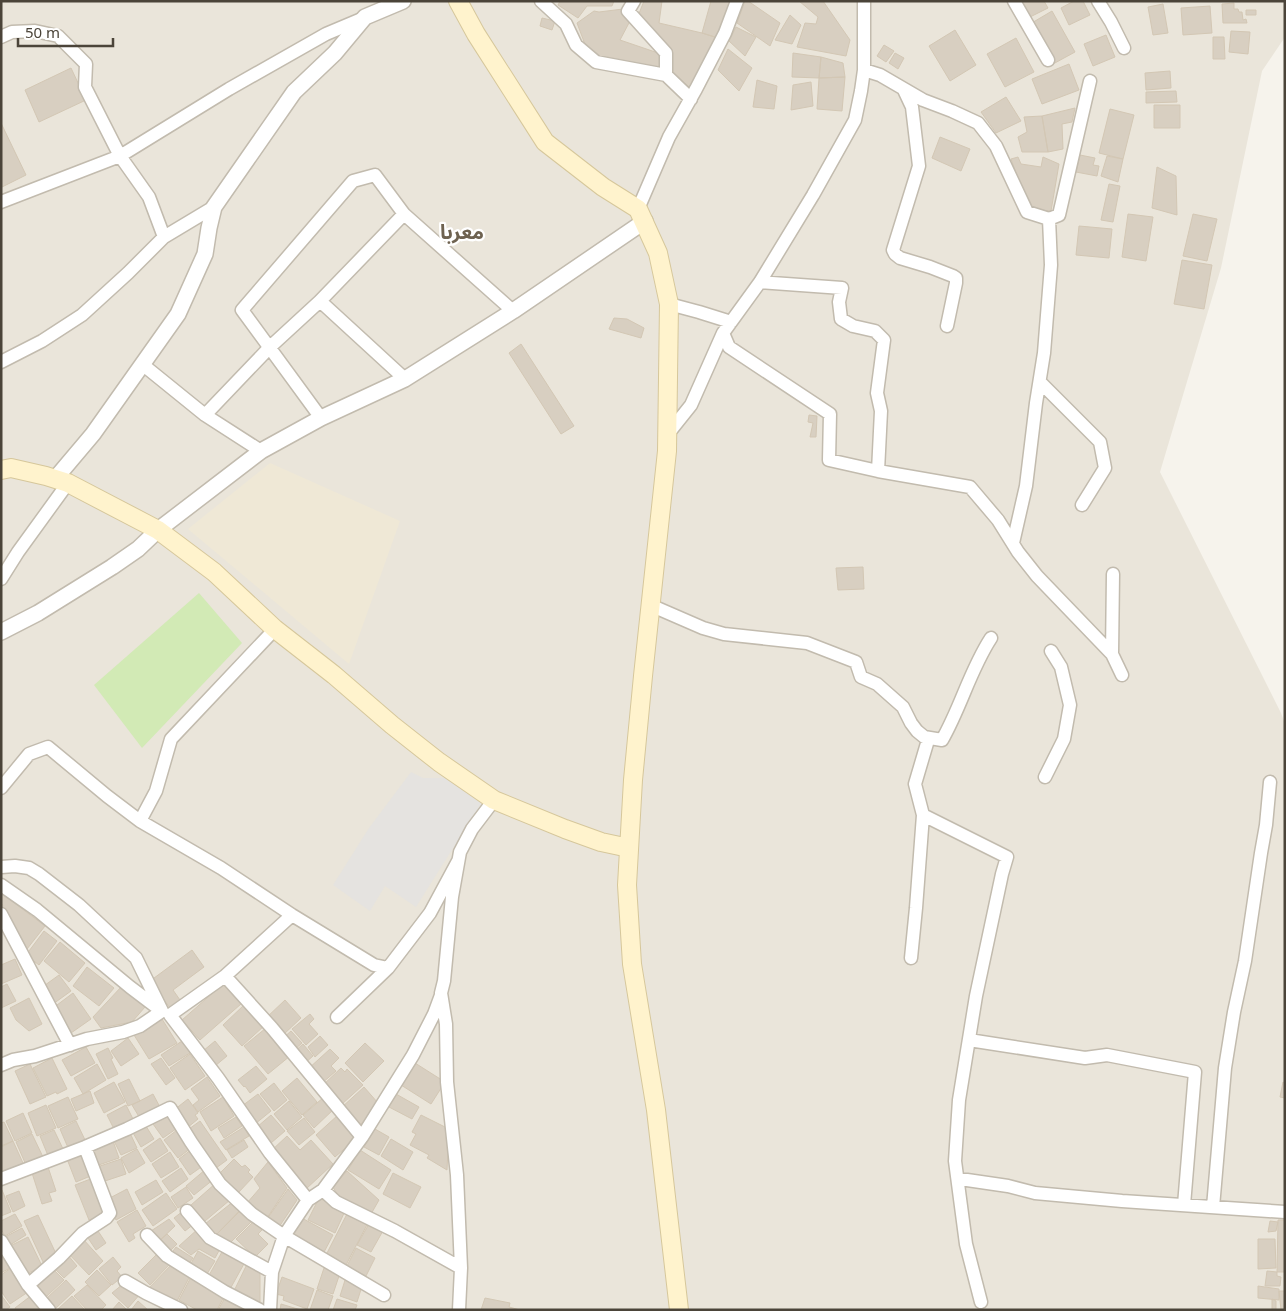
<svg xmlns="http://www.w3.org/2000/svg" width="1286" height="1311" viewBox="0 0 1286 1311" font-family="'Noto Sans','Noto Sans Arabic',sans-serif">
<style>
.residential{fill:#eae5da}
.education{fill:#efe8d6}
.green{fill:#d2eab5}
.parking{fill:#e5e3e0}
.building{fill:#d8cfc1;stroke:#d3c7b4}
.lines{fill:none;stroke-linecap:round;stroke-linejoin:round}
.minor-casing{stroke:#c2bbae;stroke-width:15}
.tertiary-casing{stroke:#c2bbae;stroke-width:18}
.secondary-casing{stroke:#d6c79b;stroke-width:20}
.minor{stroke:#fff;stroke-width:12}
.tertiary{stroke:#fff;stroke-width:15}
.secondary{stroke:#fff3cd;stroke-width:18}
.labels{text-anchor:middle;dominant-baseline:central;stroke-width:4.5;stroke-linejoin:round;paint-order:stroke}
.district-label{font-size:20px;font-weight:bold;fill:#6e6250;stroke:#fff}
</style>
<rect width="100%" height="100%" fill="#f6f3ec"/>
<path class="residential" d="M1,1H1285V37L1262,71L1221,268L1160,472L1281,713L1285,724V1310H1Z"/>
<path class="education" d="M270,463L400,521L349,664L188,529Z"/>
<path class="green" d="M199,593L242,643L142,748L94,685Z"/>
<path class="parking" d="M411,772L423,778H445L482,802L416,907L385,886L370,911L333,885L369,828Z"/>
<path class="building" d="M560,1H614L612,6H587L578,18L558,5Z
M644,1H662L659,23L702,33L718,38L693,90L671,73L672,55L646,22L638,16Z
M711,1H733L718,38L702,33Z
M745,1H748L780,23L770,46L737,23Z
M799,1H823L850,40L846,56L797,47L805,23L816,24L818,17Z
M1017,1H1044L1048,8L1026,19Z
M1074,1H1083L1090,15L1069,25L1061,8Z
M1234,3V9H1238L1239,12H1242L1243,20L1246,19L1247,23H1223L1222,4Z
M1163,4L1168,33L1153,35L1148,7Z
M1210,6L1212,33L1183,35L1181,8Z
M623,9L630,21L620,40L664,55L663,75L597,56L586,47L577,23L594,11L599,12Z
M1246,10H1256V15H1246Z
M1052,11L1075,52L1053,64L1030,24Z
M790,15L801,25L792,44L775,40Z
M542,18L555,21L552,30L540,26Z
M736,27L756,37L745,56L729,41Z
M955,30L976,65L950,81L929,46Z
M1231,31L1250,32L1248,54L1229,52Z
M1106,35L1115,57L1093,66L1084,44Z
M1213,37H1224L1225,59H1213Z
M1016,38L1034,72L1005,87L987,54Z
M884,45L894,51L886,62L877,56Z
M728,49L752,68L739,91L718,70Z
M793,53L821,57L819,78L792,77Z
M895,53L904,58L898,69L889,63Z
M821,57L843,63L845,77L819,78Z
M1069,64L1079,90L1042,104L1032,79Z
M71,68L86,100L39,122L25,90Z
M1170,71L1171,88L1146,90L1145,73Z
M845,77L842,111L817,109L819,78Z
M757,80L777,86L774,109L753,107Z
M811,82L813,106L791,110L793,85Z
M1176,91L1177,102L1146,103V92Z
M1006,97L1021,121L996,133L981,112Z
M1154,105H1180V128H1154Z
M1075,108L1072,122L1062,124L1063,149L1048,152L1042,116Z
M1110,109L1134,115L1123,159L1099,153Z
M1042,116L1048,152H1022L1018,137L1027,132L1024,117Z
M1,123L26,175L2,187L1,185Z
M940,137L970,149L961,171L932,158Z
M1080,155L1095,158L1093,165L1099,166L1097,176L1076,172Z
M1107,156L1123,159L1118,182L1101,176Z
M1018,157L1021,164L1041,167L1043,157L1059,164L1051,211L1029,209L1011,159Z
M1157,167L1176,176L1177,215L1152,208Z
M1109,184L1120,186L1113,222L1101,220Z
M1128,214L1153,217L1146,261L1122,257Z
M1193,214L1217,219L1207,261L1183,256Z
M1079,226L1112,229L1109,258L1076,255Z
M1182,260L1212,265L1204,309L1174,304Z
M614,318L627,319L644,328L641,338L609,329Z
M521,344L574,426L561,434L509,353Z
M809,415L817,416L816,437H810L813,423L808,422Z
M863,567L864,589L838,590L836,568Z
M1,893L45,926L27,949L20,943L15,935L18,932L13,929L5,915L7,912L1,908L3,905L1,903Z
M44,931L57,941L39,965L26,955Z
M60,942L85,963L69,982L44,961Z
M192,950L204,967L173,990L180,1000L170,1008L150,981Z
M15,959L22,975L1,984V965Z
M87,967L114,988L99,1006L73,986Z
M59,975L71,991L53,1004L41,988Z
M7,984L16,1001L1,1008V987Z
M223,984L241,1004L200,1040L182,1020Z
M122,986L145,1007L132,1022L101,1028L93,1017Z
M73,993L91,1019L71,1033L53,1008Z
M29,998L42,1024L29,1031L16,1020L10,1008Z
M285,1000L301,1018L282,1036L266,1018Z
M244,1005L264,1026L242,1046L223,1025Z
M310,1014L314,1019L309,1024L318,1034L306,1045L292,1029Z
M162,1019L177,1043L149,1059L134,1035Z
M266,1028L290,1056L268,1074L244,1046Z
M291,1031L302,1043L294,1050L283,1038Z
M320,1036L328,1045L315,1057L308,1047Z
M128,1038L139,1054L121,1066L111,1051Z
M182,1041L190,1053L169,1066L161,1055Z
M215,1041L227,1056L215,1066L203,1051Z
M365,1043L384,1061L363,1082L345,1063Z
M303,1044L313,1056L304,1064L294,1052Z
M86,1047L95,1063L71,1076L62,1060Z
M108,1048L113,1058L111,1059L118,1074L108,1079L96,1054Z
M330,1049L339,1058L331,1066L336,1071L321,1084L308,1069Z
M190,1054L205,1076L185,1090L170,1068Z
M52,1058L67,1089L57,1094L56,1092L47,1096L33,1068Z
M161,1058L175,1078L166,1085L151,1064Z
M415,1063L445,1082L431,1104L401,1085Z
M30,1064L46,1097L30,1104L15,1071Z
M97,1064L106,1080L83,1094L74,1078Z
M256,1066L267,1079L250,1093L245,1086L244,1087L238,1080Z
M341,1068L345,1072L347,1069L363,1085L341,1105L322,1086Z
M207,1077L220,1096L198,1112L193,1105L199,1100L191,1089Z
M297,1078L317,1102L302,1115L282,1091Z
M129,1079L140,1101L128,1106L118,1084Z
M114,1082L125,1102L104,1113L94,1093Z
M1283,1082L1285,1083V1098L1280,1097Z
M274,1083L287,1100L274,1111L260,1094Z
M364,1087L378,1103L358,1128L341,1108Z
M90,1091L94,1103L76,1111L71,1099Z
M153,1094L161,1109L141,1120L132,1105Z
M258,1094L271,1111L255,1124L242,1106Z
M396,1094L419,1107L412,1119L389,1107Z
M68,1097L78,1119L58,1128L48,1106Z
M223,1097L234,1116L211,1131L200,1112Z
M324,1097L334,1109L314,1128L303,1115Z
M188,1099L198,1113L195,1115L198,1119L187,1128L174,1110Z
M289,1101L302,1117L287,1130L274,1114Z
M46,1105L56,1128L37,1136L28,1113Z
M126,1105L135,1123L116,1133L107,1115Z
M23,1113L32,1133L15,1141L6,1121Z
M166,1115L176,1129L163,1138L153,1124Z
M271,1115L285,1131L271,1143L257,1127Z
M338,1115L358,1137L335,1157L316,1135Z
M421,1115L449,1129L447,1170L427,1158L429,1155L410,1145L416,1134L412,1132Z
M236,1117L242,1126L224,1138L218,1128Z
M304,1118L315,1132L299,1145L287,1131Z
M76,1121L86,1142L69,1150L60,1129Z
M200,1121L227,1160L216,1168L189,1129Z
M4,1122L13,1141L1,1146V1123Z
M144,1123L154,1139L141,1147L132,1131Z
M244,1127L249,1136L226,1150L220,1142Z
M375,1129L389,1137L379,1155L364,1147Z
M54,1130L64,1151L49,1158L40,1136Z
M177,1130L191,1148L178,1158L164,1140Z
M130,1133L137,1148L121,1155L114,1141Z
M32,1134L43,1157L26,1165L16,1142Z
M287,1136L300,1150L311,1140L333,1164L306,1189L271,1151Z
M160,1138L168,1151L151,1162L143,1150Z
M391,1139L413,1152L403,1170L381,1156Z
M244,1140L248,1147L232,1158L227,1150Z
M13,1141L23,1163L2,1173L1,1147Z
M113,1141L119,1158L96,1166L90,1149Z
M137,1149L145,1163L129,1173L121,1158Z
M192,1149L204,1165L190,1175L179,1159Z
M360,1150L391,1170L379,1189L348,1170Z
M84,1152L93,1175L76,1182L67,1159Z
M170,1152L179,1167L161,1178L152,1164Z
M121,1159L126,1174L99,1183L94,1168Z
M234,1159L242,1167L245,1165L250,1170L248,1172L253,1177L238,1193L218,1175Z
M268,1162L287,1188L267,1218L247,1203L260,1188L254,1179Z
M48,1167L56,1191L49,1193L52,1201L42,1204L32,1173Z
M181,1168L188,1179L170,1192L162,1181Z
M206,1169L214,1179L194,1195L186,1186Z
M347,1171L379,1200L371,1214L339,1197L333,1187Z
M393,1173L421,1187L410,1208L383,1194Z
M93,1178L107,1213L89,1220L75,1185Z
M156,1180L163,1192L142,1205L135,1192Z
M216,1183L230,1200L205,1221L191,1205Z
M186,1187L193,1198L178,1208L171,1197Z
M127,1189L136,1209L116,1220L106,1200Z
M288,1189L297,1200L279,1227L267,1219Z
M1,1190H2L11,1212L1,1216Z
M19,1191L25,1206L13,1212L6,1196Z
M166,1193L177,1209L153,1226L142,1210Z
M319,1198L345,1211L335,1233L308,1220Z
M234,1201L241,1209L216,1235L205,1224Z
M243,1208L254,1219L229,1244L216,1235Z
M137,1210L146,1226L133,1234L135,1238L129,1242L117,1222Z
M349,1210L369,1221L346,1265L326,1255Z
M183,1211L194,1224L185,1231L174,1218Z
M15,1214L22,1226L5,1236L1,1229V1221Z
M38,1215L58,1258L44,1264L24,1221Z
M300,1217L333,1235L323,1254L290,1235Z
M169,1219L175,1226L157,1243L148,1233Z
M255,1220L264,1228L258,1234L268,1244L255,1257L236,1239Z
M1278,1220H1285V1272H1277Z
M1270,1221L1278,1222L1276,1231L1268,1232Z
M370,1222L384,1229L371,1252L357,1245Z
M22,1228L26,1235L10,1245L5,1237Z
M96,1228L106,1243L96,1250L86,1235Z
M199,1228L221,1247L215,1258L199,1249L191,1255L179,1246Z
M167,1234L177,1244L167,1254L157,1243Z
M28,1237L42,1266L25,1275L10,1246Z
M83,1239L103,1261L89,1275L68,1253Z
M1258,1239H1275L1276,1268L1258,1269Z
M176,1247L193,1258L187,1266L170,1255Z
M356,1248L375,1258L366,1276L347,1266Z
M223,1250L245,1262L229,1291L207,1279Z
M198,1251L215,1261L205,1277L189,1267Z
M158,1253L169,1265L150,1285L138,1273Z
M67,1254L77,1266L64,1278L53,1267Z
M3,1256L10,1268L1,1273V1257Z
M113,1257L121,1267L117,1271L122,1277L112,1285L99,1269Z
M248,1262L260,1268V1307L234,1291Z
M173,1263L190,1276L176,1303L148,1289Z
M11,1268L28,1292L10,1304L1,1291V1275Z
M52,1268L64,1280L46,1297L34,1285Z
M324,1268L340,1273L333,1294L317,1289Z
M97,1270L111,1285L99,1296L85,1282Z
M1267,1271L1277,1272V1276L1281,1277L1280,1286H1265Z
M191,1277L225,1295L217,1310H197L179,1300Z
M282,1277L314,1289L307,1309L283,1300L284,1296L276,1294Z
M346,1277L363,1283L357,1302L340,1296Z
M66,1280L75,1290L55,1309L46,1299Z
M123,1284L141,1293L128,1308L112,1293Z
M87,1285L106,1305L101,1310H87L74,1296Z
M1258,1286L1279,1289V1300L1258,1298Z
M317,1290L333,1296L328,1310H310Z
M1279,1291H1285V1310H1281Z
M1,1295L10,1307L6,1310H1Z
M32,1295L43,1310H16L15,1308Z
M72,1296L85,1310H57Z
M226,1296L252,1310H218Z
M485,1298L510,1303L509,1307L520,1310H481Z
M337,1299L357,1305L355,1310H333Z
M1272,1299L1276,1301V1310H1272Z
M138,1301L148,1310H131Z
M119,1302L127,1310H112Z
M281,1304L301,1310H280Z"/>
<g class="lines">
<g class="minor-casing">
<path id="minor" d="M541,1L566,24L576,45L596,62L666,75
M634,1L628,11L666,53V75L691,99
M1014,1L1048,60
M1098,1L1111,22L1124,48
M1,37L12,32L35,31L58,36L86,64L85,87L120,156L149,197L164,237
M864,70L880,75L923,100L952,111L978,123L996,146L1027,212L1049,219L1051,265L1044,353L1036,403L1026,486L1013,543
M904,90L912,107L919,166L893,250L895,254L900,258L930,267L953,276L956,278V283L947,326
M1,202L120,156L229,89L326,34L364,18
M638,209L669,137L696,89L725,33L737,1
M1049,219L1059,215L1090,81
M760,282L842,288L839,302L841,319L853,326L875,331L884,340L877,393L881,411L878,471
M320,301L404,214
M669,304L699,312L731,322
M723,333L729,347L830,414L829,460L878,471L970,487L998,520L1018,552L1037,576L1112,654L1122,675
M1,362L42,341L82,315L128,273L164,237L214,207
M142,364L205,415L261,451
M1040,382L1100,442L1105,468L1082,505
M205,415L270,347L320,301L405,379
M321,418L242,310L353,181L375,175L404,214L513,311
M667,435L691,405L723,333L760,282L813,195L855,120L861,91L864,70V1
M1,579L18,552L68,483
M650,605L703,628L724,634L807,643L856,662L861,677L877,684L903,707L911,723L917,731L928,740L915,784L923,815L1007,857L1002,874L976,996L959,1100L955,1161L966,1244L981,1302
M1112,654L1113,574
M924,737L942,740C961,707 970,670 991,638
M1045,777L1064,739L1070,705L1061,667L1051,651
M1,788L29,754L48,747L107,796L140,821L221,868L292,915L374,965L388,968L430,913L458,861
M140,821L156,791L171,739L275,629
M1,867L15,866L29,868L39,874L79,905L136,958L162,1011L140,1026L123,1032L87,1039L35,1056L13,1060L1,1065
M1,885L37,910L130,987L159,1009
M1,914L70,1045
M292,915L225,976L170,1015L218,1078L270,1153L308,1200
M911,958L916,908L923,815
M225,976L272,1028L362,1137
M337,1017L388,968
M969,1040L1085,1058L1107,1055L1195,1072L1184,1205
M1,1179L85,1147L127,1129L170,1108L191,1142L220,1184L252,1214L284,1236L384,1295
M958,1180H967L1008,1186L1035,1193L1122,1201L1285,1212
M323,1190L336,1202L395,1231L461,1268
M1213,1207L1225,1068L1234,1012L1245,961L1261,853L1266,825L1270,782
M187,1211L210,1238L272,1272
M147,1235L167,1256L225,1292L260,1310
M1,1241L28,1285L49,1310
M125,1281L146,1293L181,1310
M28,1285L59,1258L83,1233L106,1218L110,1213L85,1147
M270,1310L272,1272L284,1236L308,1200L323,1190L362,1137L413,1055L434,1014L441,995
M459,1310L461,1268L457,1175L447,1082L446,1024L441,993L444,981L452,897L460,852L472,829L494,800"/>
</g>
<g class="tertiary-casing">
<path id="tertiary" d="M55,479L93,434L178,314L205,254L209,228L214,207L294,92L335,53L365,17L403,1
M1,632L38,613L112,567L138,549L158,530L261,451L321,418L405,379L513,311L645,221"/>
</g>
<g class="secondary-casing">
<path id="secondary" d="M458,1L476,34L545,142L603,187L638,209L658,253L669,304L667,451L643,676L633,780L627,885L632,964L656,1110L679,1310
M1,470L11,468L46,476L68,483L158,530L214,572L275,629L334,675L392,725L439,762L494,800L565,829L601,842L629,848"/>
</g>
<use href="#minor" class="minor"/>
<use href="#tertiary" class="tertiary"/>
<use href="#secondary" class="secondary"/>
</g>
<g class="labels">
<g class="district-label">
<text x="462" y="231">معربا</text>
</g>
</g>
<rect width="1286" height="1311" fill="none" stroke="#4b4439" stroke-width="5"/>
<path d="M18 38v8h95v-8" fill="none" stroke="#4b4439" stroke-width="2.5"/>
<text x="25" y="38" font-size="15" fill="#4b4439" stroke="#ffffff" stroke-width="4" paint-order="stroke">50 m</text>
</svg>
